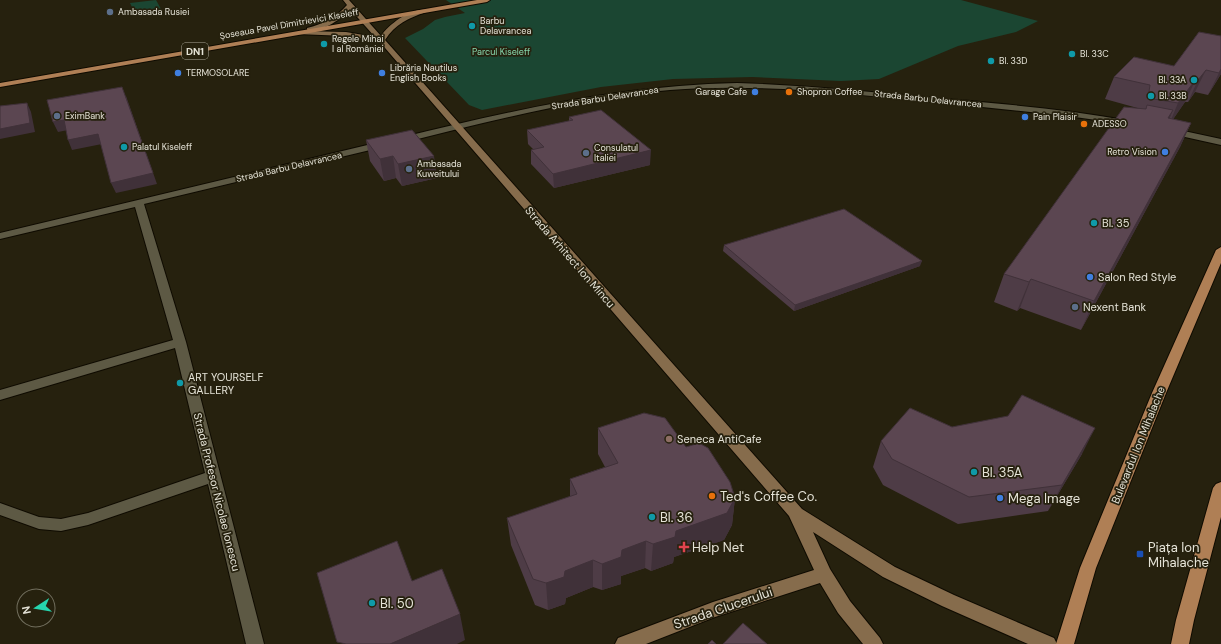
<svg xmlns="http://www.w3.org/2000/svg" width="1221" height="644" viewBox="0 0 1221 644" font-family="'DM Sans',sans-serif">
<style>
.green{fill:#1b4632}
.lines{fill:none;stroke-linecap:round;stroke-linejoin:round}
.street-casing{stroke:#0f0b00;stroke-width:2}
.secondary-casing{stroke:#0f0b00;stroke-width:2}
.primary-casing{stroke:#0f0b00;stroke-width:2}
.street{fill:#5d5944;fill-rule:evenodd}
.secondary{fill:#866c4c;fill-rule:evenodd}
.primary{fill:#af7f55;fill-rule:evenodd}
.wall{fill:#4e3c46}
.shaded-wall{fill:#403139}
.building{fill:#5b4651;stroke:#403139}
.service-dot{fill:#5c6f8a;stroke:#26210e;stroke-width:1.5}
.culture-dot{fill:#0f9aa8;stroke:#26210e;stroke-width:1.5}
.shop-dot{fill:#3f7fe0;stroke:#26210e;stroke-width:1.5}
.food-dot{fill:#e8710a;stroke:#26210e;stroke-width:1.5}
.education-dot{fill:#8d6e63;stroke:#26210e;stroke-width:1.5}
.health-dot{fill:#e0444e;stroke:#26210e;stroke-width:1.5}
.transit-dot{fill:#1a4fb4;stroke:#26210e;stroke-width:1.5}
.labels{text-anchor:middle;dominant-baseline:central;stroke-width:3.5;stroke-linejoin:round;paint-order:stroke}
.far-poi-label{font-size:9px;fill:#e5e3d7;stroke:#26210e;text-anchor:start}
.far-street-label{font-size:9px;fill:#e5e3d7;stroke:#26210e}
.far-park-label{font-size:9px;fill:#89dab0;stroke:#26210e}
.shield{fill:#26210e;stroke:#aca99b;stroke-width:1}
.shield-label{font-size:10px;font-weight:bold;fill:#e5e3d7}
.poi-label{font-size:11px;fill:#e5e3d7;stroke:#26210e;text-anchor:start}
.street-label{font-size:11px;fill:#e5e3d7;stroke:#26210e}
.near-poi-label{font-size:13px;fill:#e5e3d7;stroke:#26210e;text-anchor:start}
.near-street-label{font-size:13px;fill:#e5e3d7;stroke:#26210e}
</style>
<rect width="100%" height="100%" fill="#26210e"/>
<path class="green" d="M156,0L161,9L135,13L130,3Z
M446,0H961L1038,21L1016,32L958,46L879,79L841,81L752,77L673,79L601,87L482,110L469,105L405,38L423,29L435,20L445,17L465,13Z"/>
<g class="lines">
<g class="street-casing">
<path id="street" d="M737,83C804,85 870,92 937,98C1001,104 1066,109 1130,121L1134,123L1130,125C1064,114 998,109 932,102C845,93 757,83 670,90C579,98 490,121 402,143L398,140L399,138C510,111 622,85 737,83Z
M1170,128L1221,139V145L1167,133L1166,131L1167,129Z
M384,141L388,144L387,146L144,204L186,342L264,644H246L208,484L88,525L61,531L39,529L0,515V503L39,517L61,519L88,513L205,473L175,348L0,400V390L173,340L135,207L0,239V233Z"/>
</g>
<g class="secondary-casing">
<path id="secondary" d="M343,0H349L381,36C389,24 411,8 426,10V12C409,18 395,24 385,40L802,509L895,567L954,595L1054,638L1057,644H1028L942,606L883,577L813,532L830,569L850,601L880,638L883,644H863L838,613L820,583L715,617L646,644H615L618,638L713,602L814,570L789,516L379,41L346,36L297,34L296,33L299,31L346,32L375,37L350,9C341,20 322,32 307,30V28C323,24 336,18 347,5Z"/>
</g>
<g class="primary-casing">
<path id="primary" d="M477,0H490L487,2L0,87V83Z
M1221,247V263L1166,393L1096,568L1074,644H1056L1080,568L1152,393L1216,250Z
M1221,482V517L1194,620L1189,644H1171L1176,620L1213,488L1216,484Z"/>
</g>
<use href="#street" class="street"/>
<use href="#secondary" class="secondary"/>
<use href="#primary" class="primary"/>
</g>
<path class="wall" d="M1199,32L1221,74L1208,95L1195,92L1188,102H1185L1173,119L1191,123L1180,147L1081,330L1020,308L1017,311L994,302L1004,274L1141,109L1105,99L1114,77L1174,66Z
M569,117L650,165L554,188L531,164V150H534L528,144L527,130L569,121Z
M366,140L437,178L402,186L396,178L384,181L370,161Z
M724,245L920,266L794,311L723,251Z
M952,427L1082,454L1048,511L958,524L883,485L873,467L881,441Z
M598,428L686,447L735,498L732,525L724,540L674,557L673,563L651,571L645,568L621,576V584L602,590L593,587L566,598L565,604L548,610L535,605L511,545L507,518L570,497V479L605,467L598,454Z"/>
<path class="shaded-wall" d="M1221,69V74L1208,95Z
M1206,70L1195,92L1188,102L1198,80Z
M1196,79L1185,102L1168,127L1178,103Z
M126,96L157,184L116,193L111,183Z
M27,103L31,112L35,132L0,139V129Z
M1173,110L1163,134L1168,118Z
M64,120L68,130L58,132L53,122Z
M1191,123L1180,147L1081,330L1094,301Z
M98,134L102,144L72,150L68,140Z
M651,150L650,165L554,188L553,174Z
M393,156L396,178L384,181L380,159Z
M434,156L437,178L402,186L398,164Z
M922,261L920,266L794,311L795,305Z
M1031,279L1020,308L1017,311L1029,282Z
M1095,428L1082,454L1048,511L1062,485Z
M735,498L732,525L724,540L674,557L673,563L651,571L653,544L676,531Z
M646,541L645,568L621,576V584L602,590V564L622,550Z
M593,560V587L566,598L565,604L548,610L546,583L565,571Z
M460,614L465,640L457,644H390Z"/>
<path class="building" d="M1199,32L1221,36V69L1219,73L1206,70L1198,80L1196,79L1178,103L1148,98L1150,85L1114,77L1134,57L1174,66Z
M122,87L153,173L111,183L98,134L68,140L64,120L53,122L47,100Z
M27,103L30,123L0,129V106Z
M1147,105L1173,110L1168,118L1191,123L1094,301L1031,279L1029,282L1004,274L1124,107L1146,109Z
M601,110L651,150L553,174L531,150L544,147L527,130L573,120L569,117Z
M412,130L434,156L398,164L393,156L380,159L366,140Z
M844,209L922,261L795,305L724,245Z
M1022,395L1095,428L1062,485L969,497L892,459L881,441L910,408L952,427L1008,416Z
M644,413L665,418L686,447L699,443L708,448L730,482L735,498L727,513L676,531L675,537L653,544L646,541L622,550L621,557L602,564L593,560L565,571L564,577L546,583L533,579L507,518L577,494L570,479L618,463L598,428Z
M397,541L412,581L442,569L460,614L390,644H346L337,642L317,573Z
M743,623L767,644H723Z
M712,640L716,644H708Z"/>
<g class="service-dot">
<circle cx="110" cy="12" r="4"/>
<circle cx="57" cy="116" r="4"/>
<circle cx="586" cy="153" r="4"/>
<circle cx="409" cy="169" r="4"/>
<circle cx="1075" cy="307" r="4"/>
</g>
<g class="culture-dot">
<circle cx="472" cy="26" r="4"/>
<circle cx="324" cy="44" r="4"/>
<circle cx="1072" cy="54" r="4"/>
<circle cx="991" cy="61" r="4"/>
<circle cx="1194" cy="80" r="4"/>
<circle cx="1151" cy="96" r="4"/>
<circle cx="124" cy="147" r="4"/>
<circle cx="1094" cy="223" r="4"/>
<circle cx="180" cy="383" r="4"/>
<circle cx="974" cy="472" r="4"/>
<circle cx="652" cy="517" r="4"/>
<circle cx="372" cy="603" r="4"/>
</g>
<g class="shop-dot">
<circle cx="178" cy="73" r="4"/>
<circle cx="382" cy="73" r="4"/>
<circle cx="755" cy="92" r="4"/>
<circle cx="1025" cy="117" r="4"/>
<circle cx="1165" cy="152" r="4"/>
<circle cx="1090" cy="277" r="4"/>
<circle cx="1000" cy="498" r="4"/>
</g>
<g class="food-dot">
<circle cx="789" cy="92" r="4"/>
<circle cx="1084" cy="124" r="4"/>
<circle cx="712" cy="496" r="4"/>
</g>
<circle class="education-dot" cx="669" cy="439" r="4"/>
<path class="health-dot" d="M682 541h4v4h4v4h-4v4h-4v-4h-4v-4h4z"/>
<rect class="transit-dot" x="1136" y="550" width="8" height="8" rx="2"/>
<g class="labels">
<g class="far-poi-label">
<text x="118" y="12">Ambasada Rusiei</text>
<text x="480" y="21">Barbu<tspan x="480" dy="10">Delavrancea</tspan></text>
<text x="332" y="39">Regele Mihai<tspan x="332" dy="10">I al României</tspan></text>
<text x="1080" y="54">Bl. 33C</text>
<text x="999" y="61">Bl. 33D</text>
<text x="390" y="68">Librăria Nautilus<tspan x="390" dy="10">English Books</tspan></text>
<text x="186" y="73">TERMOSOLARE</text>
<text x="1186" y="80" text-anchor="end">Bl. 33A</text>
<text x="747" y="92" text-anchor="end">Garage Cafe</text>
<text x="797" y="92">Shopron Coffee</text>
<text x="1159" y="96">Bl. 33B</text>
<text x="65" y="116">EximBank</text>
<text x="1033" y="117">Pain Plaisir</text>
<text x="1092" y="124">ADESSO</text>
<text x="132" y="147">Palatul Kiseleff</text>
<text x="594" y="148">Consulatul<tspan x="594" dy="10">Italiei</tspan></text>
<text x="1157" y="152" text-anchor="end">Retro Vision</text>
<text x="417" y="164">Ambasada<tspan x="417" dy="10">Kuweitului</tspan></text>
</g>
<g class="far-street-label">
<text transform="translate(289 24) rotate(-10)">Șoseaua Pavel Dimitrievici Kiseleff</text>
<text transform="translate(605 98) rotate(-9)">Strada Barbu Delavrancea</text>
<text transform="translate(928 99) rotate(6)">Strada Barbu Delavrancea</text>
<text transform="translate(289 167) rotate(-13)">Strada Barbu Delavrancea</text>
</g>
<g class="far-park-label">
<text x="501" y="52">Parcul Kiseleff</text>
</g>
<rect class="shield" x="182" y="43" width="26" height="16" rx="3"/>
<g class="shield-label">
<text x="195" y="51">DN1</text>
</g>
<g class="poi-label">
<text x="1102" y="223">Bl. 35</text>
<text x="1098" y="277">Salon Red Style</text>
<text x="1083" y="307">Nexent Bank</text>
<text x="188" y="377">ART YOURSELF<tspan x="188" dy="13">GALLERY</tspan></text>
<text x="677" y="439">Seneca AntiCafe</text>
</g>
<g class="street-label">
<text transform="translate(570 257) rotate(49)">Strada Arhitect Ion Mincu</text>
<text transform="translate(1138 445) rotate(-68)">Bulevardul Ion Mihalache</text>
<text transform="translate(217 492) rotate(76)">Strada Profesor Nicolae Ionescu</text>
</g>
<g class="near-poi-label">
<text x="982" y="472">Bl. 35A</text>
<text x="720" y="496">Ted's Coffee Co.</text>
<text x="1008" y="498">Mega Image</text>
<text x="660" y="517">Bl. 36</text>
<text x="692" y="547">Help Net</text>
<text x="1148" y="547">Piața Ion<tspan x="1148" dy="15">Mihalache</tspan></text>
<text x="380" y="603">Bl. 50</text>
</g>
<g class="near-street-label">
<text transform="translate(723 608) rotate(-19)">Strada Clucerului</text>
</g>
</g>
<g transform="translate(36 608) rotate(258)"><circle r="19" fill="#26210e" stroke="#726f5e"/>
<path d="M0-3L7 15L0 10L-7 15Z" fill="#26d5ae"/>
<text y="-6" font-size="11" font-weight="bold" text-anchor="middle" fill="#e5e3d7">N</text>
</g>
</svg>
